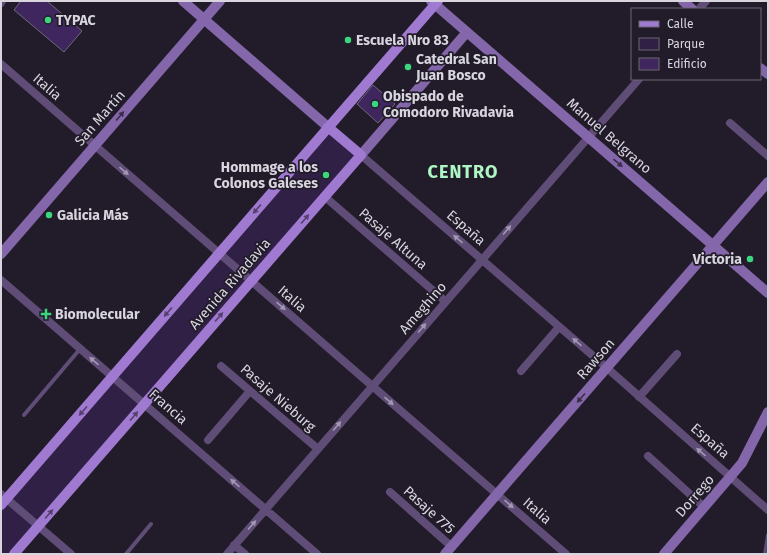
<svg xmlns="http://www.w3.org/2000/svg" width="769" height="555" viewBox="0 0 769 555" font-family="'Fira Sans',sans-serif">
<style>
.green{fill:#312045}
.building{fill:#40265e;stroke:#6e6878}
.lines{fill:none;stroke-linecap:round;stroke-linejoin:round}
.lane{stroke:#5f4d77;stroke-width:4}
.street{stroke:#5f4d77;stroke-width:8}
.secondary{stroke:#8466aa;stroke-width:10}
.primary{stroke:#a079d1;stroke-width:10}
.oneway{fill:#3a2e4a}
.oneway2{fill:#a298b0}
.oneway3{fill:#54416d}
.poi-dot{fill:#3bd77e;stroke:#221c2a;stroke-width:1.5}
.labels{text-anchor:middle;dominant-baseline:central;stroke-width:3.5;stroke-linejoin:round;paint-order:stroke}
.poi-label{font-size:14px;font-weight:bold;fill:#d8d5de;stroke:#221c2a;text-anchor:start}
.street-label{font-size:14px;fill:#d8d5de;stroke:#221c2a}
.district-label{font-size:18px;font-weight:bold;letter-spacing:1px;fill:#aef6c3;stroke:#221c2a}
</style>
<rect width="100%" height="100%" fill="#221c2a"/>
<path class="green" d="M328,127L361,155L14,554H1V505Z"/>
<path class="building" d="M21,1H47L82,31L64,52L14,10Z
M373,85L395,104L378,123L357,104Z"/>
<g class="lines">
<path class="lane" d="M24,415L80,349
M126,554L151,524
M765,554L768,535"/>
<path class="street" d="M1,3L2,1
M699,9L706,1
M1,64L566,554
M730,123L768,156
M361,155L607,368L768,510
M324,196L445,301
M1,280L317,554
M221,366L318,449
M521,371L559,327
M639,397L677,354
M208,440L250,391
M648,456L704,507
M390,492L452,547
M1,494L71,554
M234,545L245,554
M227,554L639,79"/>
<path class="secondary" d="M183,1L328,127
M431,1L768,293
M683,1L692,9
M760,68L768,74
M361,155L467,32
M1,254L220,1
M445,554L768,182
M664,554L742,463L768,412"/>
<path class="primary" d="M1,505L438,1
M14,554L361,155L328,127"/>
</g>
<defs><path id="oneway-solid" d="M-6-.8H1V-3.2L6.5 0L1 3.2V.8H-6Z"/></defs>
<g class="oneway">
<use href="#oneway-solid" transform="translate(120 116) rotate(-49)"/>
<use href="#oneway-solid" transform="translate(618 163) rotate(41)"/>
<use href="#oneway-solid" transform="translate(581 398) rotate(131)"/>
</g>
<g class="oneway2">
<use href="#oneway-solid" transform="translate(124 171) rotate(41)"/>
<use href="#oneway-solid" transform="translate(507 230) rotate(-49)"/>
<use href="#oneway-solid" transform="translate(458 239) rotate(-139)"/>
<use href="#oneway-solid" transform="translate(281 306) rotate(41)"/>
<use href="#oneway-solid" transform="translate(422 328) rotate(-49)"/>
<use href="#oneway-solid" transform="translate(577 342) rotate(-139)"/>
<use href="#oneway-solid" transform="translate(94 361) rotate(-139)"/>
<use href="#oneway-solid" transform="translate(389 401) rotate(41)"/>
<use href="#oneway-solid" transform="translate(337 426) rotate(-49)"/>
<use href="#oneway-solid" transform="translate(701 452) rotate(-139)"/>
<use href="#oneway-solid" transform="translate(235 483) rotate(-139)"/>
<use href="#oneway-solid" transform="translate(509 504) rotate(41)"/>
<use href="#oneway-solid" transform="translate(252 525) rotate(-49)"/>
</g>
<g class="oneway3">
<use href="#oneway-solid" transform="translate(257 209) rotate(131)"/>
<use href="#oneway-solid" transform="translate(305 219) rotate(-49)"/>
<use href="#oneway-solid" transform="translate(168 312) rotate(131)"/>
<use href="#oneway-solid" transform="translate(219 317) rotate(-49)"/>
<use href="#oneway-solid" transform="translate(83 411) rotate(131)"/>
<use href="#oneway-solid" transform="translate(134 416) rotate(-49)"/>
<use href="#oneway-solid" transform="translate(49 514) rotate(-49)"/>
</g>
<g class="poi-dot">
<circle cx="48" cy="20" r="4"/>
<circle cx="348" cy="40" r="4"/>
<circle cx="408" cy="67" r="4"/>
<circle cx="375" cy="104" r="4"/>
<circle cx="326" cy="175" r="4"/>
<circle cx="49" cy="215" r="4"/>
<circle cx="750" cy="259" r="4"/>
<path d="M44 308h4v4h4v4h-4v4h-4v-4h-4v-4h4z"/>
</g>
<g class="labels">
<g class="poi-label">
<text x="56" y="20">TYPAC</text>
<text x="356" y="40">Escuela Nro 83</text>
<text x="416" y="59">Catedral San<tspan x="416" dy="16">Juan Bosco</tspan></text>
<text x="383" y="96">Obispado de<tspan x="383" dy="16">Comodoro Rivadavia</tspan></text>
<text x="318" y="167" text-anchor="end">Hommage a los<tspan x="318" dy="16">Colonos Galeses</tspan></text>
<text x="57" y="215">Galicia Más</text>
<text x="742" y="259" text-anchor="end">Victoria</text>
<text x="55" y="314">Biomolecular</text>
</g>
<g class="street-label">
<text transform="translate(47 87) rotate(41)">Italia</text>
<text transform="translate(100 118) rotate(-49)">San Martín</text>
<text transform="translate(609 136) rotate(41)">Manuel Belgrano</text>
<text transform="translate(466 228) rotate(41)">España</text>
<text transform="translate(393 239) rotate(41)">Pasaje Altuna</text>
<text transform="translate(230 284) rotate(-49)">Avenida Rivadavia</text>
<text transform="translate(292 299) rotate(41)">Italia</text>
<text transform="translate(423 308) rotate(-49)">Ameghino</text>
<text transform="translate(596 359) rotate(-49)">Rawson</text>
<text transform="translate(278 398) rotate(41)">Pasaje Nieburg</text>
<text transform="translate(168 407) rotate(41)">Francia</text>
<text transform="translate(710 441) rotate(41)">España</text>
<text transform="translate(695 496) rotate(-49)">Dorrego</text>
<text transform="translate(429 510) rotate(42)">Pasaje 775</text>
<text transform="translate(537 511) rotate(41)">Italia</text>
</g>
<g class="district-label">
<text x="463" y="172">CENTRO</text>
</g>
</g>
<rect width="769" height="555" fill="none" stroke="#d8d5de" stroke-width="4"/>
<rect x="631" y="8" width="130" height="72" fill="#221c2a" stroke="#6b6672"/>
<rect x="639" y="21" width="20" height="6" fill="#a079d1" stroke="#6b6672"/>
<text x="667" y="28" font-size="12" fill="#d8d5de">Calle</text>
<rect x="639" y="38" width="20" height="12" fill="#312045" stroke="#6b6672"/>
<text x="667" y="48" font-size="12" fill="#d8d5de">Parque</text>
<rect x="639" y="58" width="20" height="12" fill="#40265e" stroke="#6b6672"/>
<text x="667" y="68" font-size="12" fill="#d8d5de">Edificio</text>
</svg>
